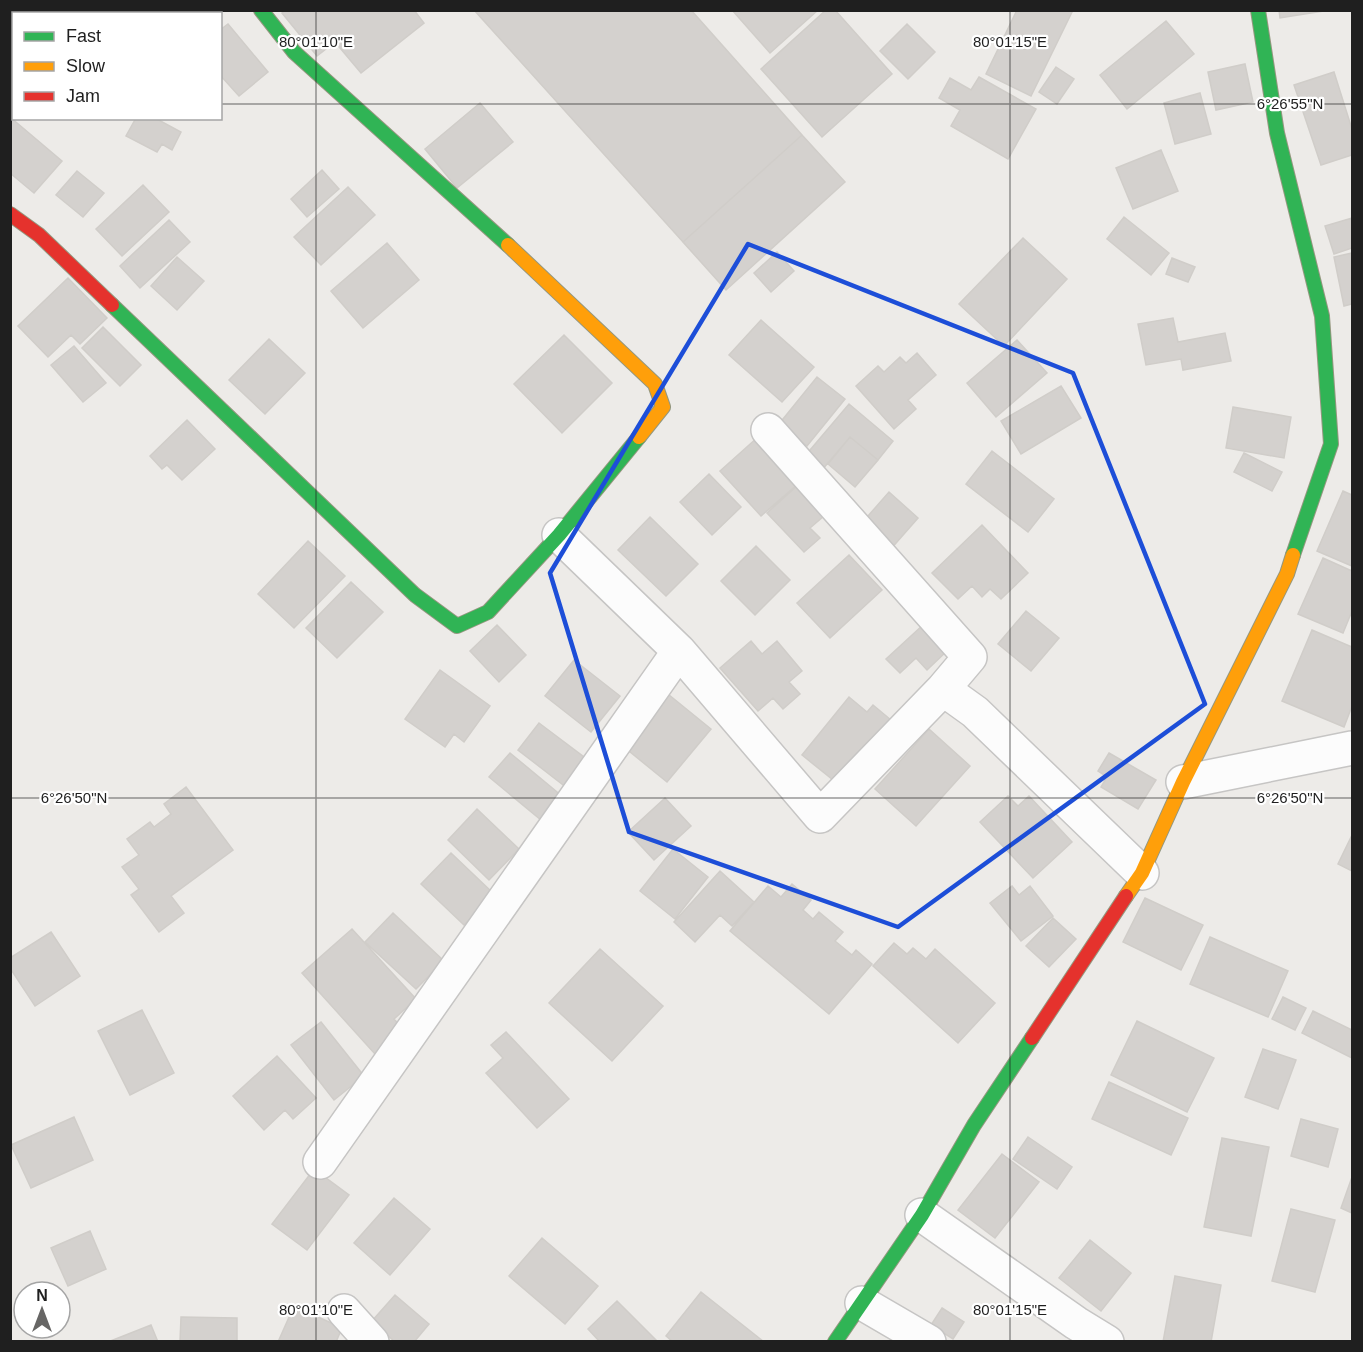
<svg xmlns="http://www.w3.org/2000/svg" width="1363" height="1352" viewBox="0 0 1363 1352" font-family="Arial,sans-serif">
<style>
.building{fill:#d4d1ce;stroke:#d0cdc9;stroke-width:1.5}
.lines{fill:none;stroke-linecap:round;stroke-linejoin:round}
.street-casing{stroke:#c6c5c4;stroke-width:36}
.fast-casing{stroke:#94977f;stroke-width:16}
.slow-casing{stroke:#94977f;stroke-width:16}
.jam-casing{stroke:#94977f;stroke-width:16}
.street{stroke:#fcfcfc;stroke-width:33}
.fast{stroke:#30b455;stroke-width:14}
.slow{stroke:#ff9f0a;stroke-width:14}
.jam{stroke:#e5322d;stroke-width:14}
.marked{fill:none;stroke:#1d4ed8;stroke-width:4.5;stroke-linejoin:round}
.ticks{fill:none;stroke:#1f1f1f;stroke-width:1.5;stroke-opacity:0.45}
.ticks-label{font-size:15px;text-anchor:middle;fill:#1f1f1f;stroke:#fff;stroke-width:4.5;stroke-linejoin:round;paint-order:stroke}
</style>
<rect width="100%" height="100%" fill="#edebe8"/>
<path class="building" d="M10,10H18L21,14H14V43L10,46Z
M33,10H77L74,14H36Z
M285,10H414L424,23L361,73L335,42L317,56L282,13Z
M474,10H691L802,135L683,242Z
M732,10H818L770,53Z
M826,10H835L892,74L822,137L761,69Z
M1017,10H1073L1031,96L986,74Z
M1279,10H1323V11L1280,18Z
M1166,21L1194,54L1127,109L1100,75Z
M228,24L268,72L239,96L220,75V30Z
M907,24L935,52L908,79L880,51Z
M1245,64L1253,102L1216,110L1208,72Z
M1056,67L1074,79L1057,104L1039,92Z
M1334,72L1352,129V155L1321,165L1294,85Z
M979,77L1036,109L1008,159L951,126L960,110L939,98L950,78L971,90Z
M1200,93L1211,134L1175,144L1164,103Z
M480,103L513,142L457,188L425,149Z
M10,117L62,161L34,193L10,173Z
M136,118H155L181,132L172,150L162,144L157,152L126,136Z
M802,135L845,182L726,290L683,242Z
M1161,150L1178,191L1133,209L1116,168Z
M322,170L339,189L307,217L291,199Z
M77,171L104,193L83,217L56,195Z
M143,185L169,212L122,256L96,229Z
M348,187L375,215L321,265L294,237Z
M1124,217L1169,253L1151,275L1107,239Z
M1352,218V248L1334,254L1325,226Z
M169,220L190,242L140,288L120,266Z
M1023,238L1067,279L1004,346L959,304Z
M387,243L419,280L363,328L331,291Z
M777,252L794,271L771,292L754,273Z
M1352,253V304L1344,306L1334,257Z
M177,257L204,281L177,310L151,286Z
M1172,258L1195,267L1188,282L1166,274Z
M68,278L107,318L80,344L71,335L48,357L18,326Z
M1173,318L1178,342L1225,333L1231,361L1183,370L1181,359L1146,365L1138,324Z
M761,320L814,367L782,402L729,355Z
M103,327L141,365L120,386L82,348Z
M564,335L612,383L562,433L514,384Z
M269,339L305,373L265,414L229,380Z
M1017,340L1047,373L996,417L967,383Z
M74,346L106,383L83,402L51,365Z
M917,353L936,375L908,400L916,409L894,429L856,386L878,366L884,372L900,357L906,363Z
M817,377L845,399L807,446L779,424Z
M1061,386L1081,418L1021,454L1001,421Z
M849,404L893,441L878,460L850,437L822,470L805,456Z
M1233,407L1291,417L1284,458L1226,448Z
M187,420L215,449L182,480L167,465L162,469L150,456Z
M758,437L799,483L761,516L720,471Z
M850,437L878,460L855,487L828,464Z
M992,451L1054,499L1028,532L966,484Z
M1244,453L1282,472L1272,491L1234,472Z
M709,474L741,507L712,535L680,502Z
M797,486L824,516L810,528L820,538L804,552L767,513Z
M1343,491L1352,495V566L1317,551Z
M889,492L918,518L890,550L861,524Z
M650,517L698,564L666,596L618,550Z
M982,525L1028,573L1001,599L990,589L982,597L972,586L958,599L932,573Z
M308,541L345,576L294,628L258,594Z
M756,546L790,580L755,615L721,581Z
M849,555L882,590L830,638L797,603Z
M1323,558L1352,571V611L1343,633L1298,614Z
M351,582L383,612L337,658L306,628Z
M1026,611L1059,638L1031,671L998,644Z
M924,624L948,650L927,670L916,658L900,673L886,659Z
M497,625L526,655L499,682L470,651Z
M1312,630L1352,647V706L1344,727L1282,701Z
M751,641L762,654L777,641L802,671L789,682L800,694L783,709L773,698L758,711L720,668Z
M574,660L620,696L591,732L545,696Z
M440,670L490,706L464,742L454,734L445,747L405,719Z
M663,690L711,729L667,782L619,743Z
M849,697L867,712L873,705L891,720L838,784L802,755Z
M539,723L588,760L567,788L518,750Z
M929,729L970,766L916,826L875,789Z
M510,753L568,801L547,825L489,777Z
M1109,753L1156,780L1138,809L1101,787L1107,777L1098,771Z
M186,787L233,850L171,896L184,913L159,932L131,895L139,889L122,867L139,855L127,839L150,822L154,827L171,814L164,804Z
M1008,796L1018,806L1029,796L1072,842L1033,878L980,822Z
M665,798L691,826L654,860L628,832Z
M477,809L519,849L489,880L448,840Z
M1352,835V871L1338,864Z
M673,849L708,877L675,919L640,891Z
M451,853L494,894L464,925L421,884Z
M720,871L754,902L732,926L720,915L695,942L674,922Z
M792,884L811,900L803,910L813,919L819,912L843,932L835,941L852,955L856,950L872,964L829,1014L730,931L768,886L781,897Z
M1012,886L1019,895L1030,886L1053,916L1021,941L990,903Z
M1145,898L1203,925L1181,970L1123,942Z
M393,913L444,961L416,989L365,942Z
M1053,918L1076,939L1049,967L1026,946Z
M352,929L416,999L394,1019L403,1029L375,1054L302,973Z
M51,932L80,976L35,1006L10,968V958Z
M1210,937L1288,971L1268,1017L1190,984Z
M894,943L907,954L913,948L926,959L935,949L995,1003L958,1043L873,966Z
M600,949L663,1006L612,1061L549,1003Z
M1283,997L1306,1008L1295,1030L1272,1019Z
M142,1010L174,1073L130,1095L98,1031Z
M1313,1011L1352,1030V1058L1302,1033Z
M1137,1021L1214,1058L1187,1112L1111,1075Z
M321,1022L364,1076L334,1100L291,1045Z
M506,1032L569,1099L537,1128L486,1073L503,1058L491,1045Z
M1263,1049L1296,1060L1278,1109L1245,1097Z
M277,1056L316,1098L293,1119L285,1110L264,1130L233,1096Z
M1109,1082L1188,1118L1171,1155L1092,1119Z
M74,1117L93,1160L31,1188L11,1145Z
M1301,1119L1338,1129L1328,1167L1291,1156Z
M1028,1137L1072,1167L1057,1189L1013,1159Z
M1222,1138L1269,1147L1251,1236L1204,1227Z
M1002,1154L1039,1182L995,1238L958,1210Z
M314,1169L349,1195L307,1250L272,1224Z
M1352,1177V1213L1341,1208Z
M394,1198L430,1229L390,1275L354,1243Z
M1291,1209L1335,1220L1315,1292L1272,1281Z
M90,1231L106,1269L68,1286L51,1248Z
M542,1238L598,1286L565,1324L509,1276Z
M1090,1240L1131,1273L1101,1311L1059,1278Z
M1175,1276L1221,1285L1211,1342H1163Z
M701,1292L764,1342H673L666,1336Z
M395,1295L429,1324L414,1342H395L372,1321Z
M617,1301L658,1342H600L588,1329Z
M294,1306L342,1328L336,1342H278Z
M942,1308L964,1322L953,1339L931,1325Z
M181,1317L237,1318V1342H180Z
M151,1325L158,1342H108Z"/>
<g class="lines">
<g class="street-casing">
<path id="street" d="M768,430L970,657L943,689
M679,651L820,816L943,689L975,712L1142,873
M1183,782L1352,748
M320,1162L679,651L559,535
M922,1215L1076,1323L1107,1342
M862,1303L929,1342
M344,1311L372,1342"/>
</g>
<g class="fast-casing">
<path id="fast" d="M261,10L294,52L508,245
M1258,10L1277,133L1322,316L1331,444L1293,555
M112,305L415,595L457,626L488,612L559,535L639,437
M835,1342L922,1215L974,1125L1032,1038"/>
</g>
<g class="slow-casing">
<path id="slow" d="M508,245L655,384L663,407L639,437
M1126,896L1142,873L1183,782L1287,574L1293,555"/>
</g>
<g class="jam-casing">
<path id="jam" d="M10,214L39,235L112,305
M1032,1038L1126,896"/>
</g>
<use href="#street" class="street"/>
<use href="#fast" class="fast"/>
<use href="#slow" class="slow"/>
<use href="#jam" class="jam"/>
</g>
<path class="marked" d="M748,244L1073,373L1205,704L898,927L629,832L550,573Z"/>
<path class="ticks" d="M316,10V1342M1010,10V1342M10,104H14M220,104H1352M10,798H1352"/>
<g class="ticks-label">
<text x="316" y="47">80°01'10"E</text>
<text x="1010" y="47">80°01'15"E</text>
<text x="1290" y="109">6°26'55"N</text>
<text x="74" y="803">6°26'50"N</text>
<text x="1290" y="803">6°26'50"N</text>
<text x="316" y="1315">80°01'10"E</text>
<text x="1010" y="1315">80°01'15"E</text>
</g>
<rect width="1363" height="1352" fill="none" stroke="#1f1f1f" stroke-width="24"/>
<rect x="12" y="12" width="210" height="108" fill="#ffffff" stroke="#a5a5a5" stroke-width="1.5"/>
<rect x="24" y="32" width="30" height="9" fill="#30b455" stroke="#a5a5a5" stroke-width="1.5"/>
<text x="66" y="42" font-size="18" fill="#1f1f1f">Fast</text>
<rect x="24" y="62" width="30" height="9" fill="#ff9f0a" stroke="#a5a5a5" stroke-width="1.5"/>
<text x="66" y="72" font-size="18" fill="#1f1f1f">Slow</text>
<rect x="24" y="92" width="30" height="9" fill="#e5322d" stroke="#a5a5a5" stroke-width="1.5"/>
<text x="66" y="102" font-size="18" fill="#1f1f1f">Jam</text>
<g transform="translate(42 1310)"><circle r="28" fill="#ffffff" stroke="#a5a5a5" stroke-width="1.5"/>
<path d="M0-4.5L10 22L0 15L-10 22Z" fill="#676665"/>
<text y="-9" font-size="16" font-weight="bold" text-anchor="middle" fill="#1f1f1f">N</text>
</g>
</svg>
